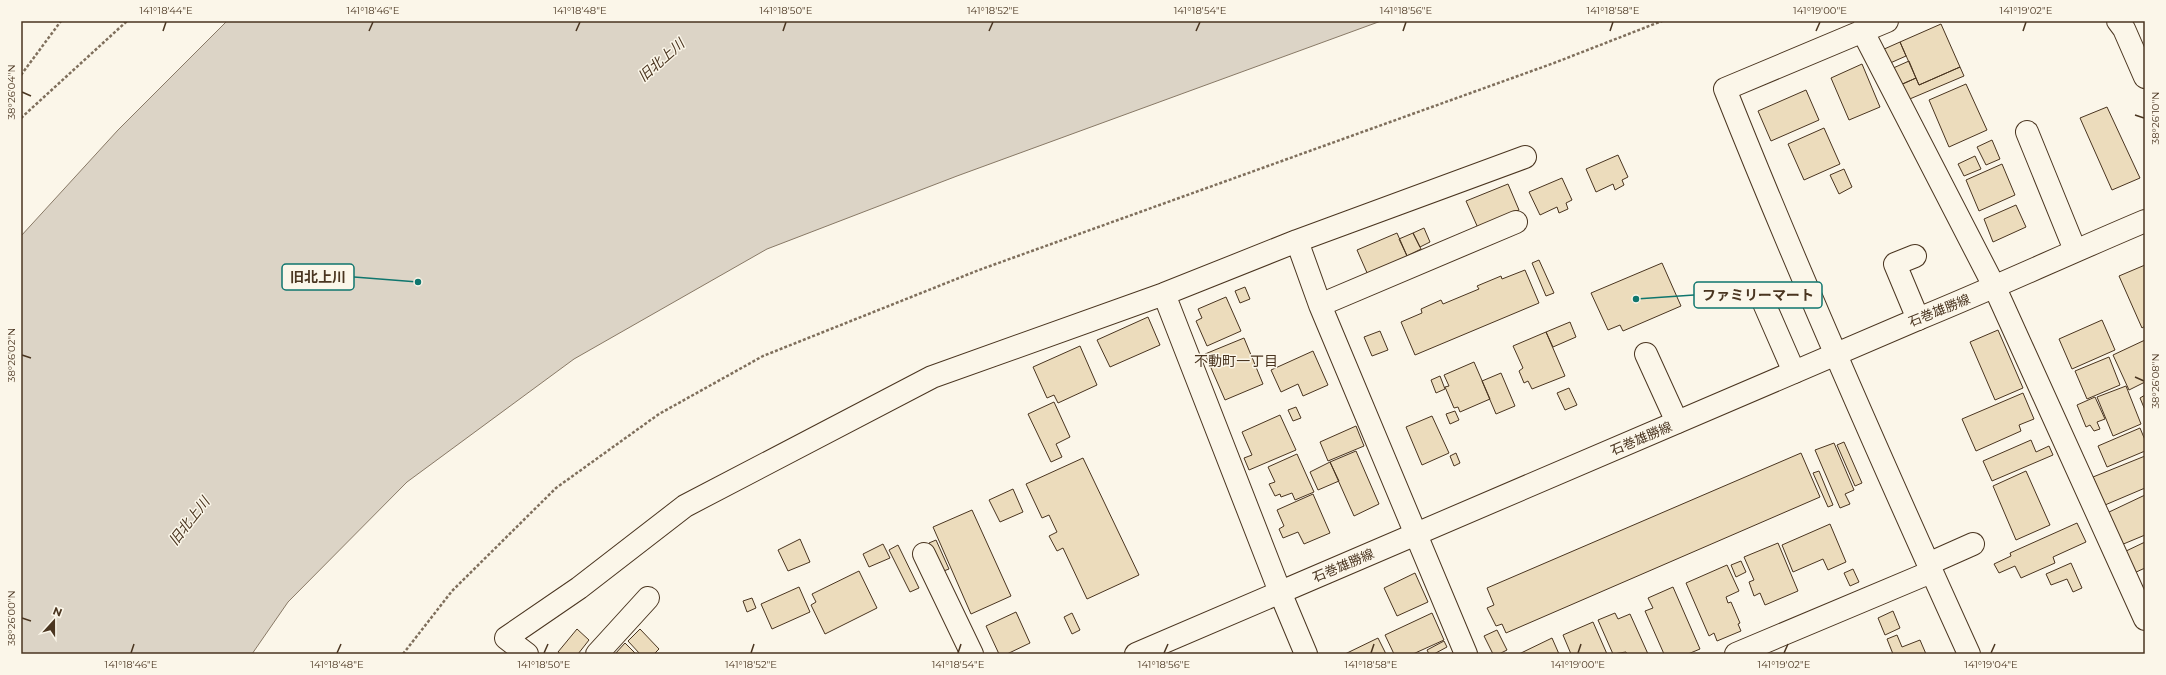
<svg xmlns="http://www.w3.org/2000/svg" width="2166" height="675" viewBox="0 0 2166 675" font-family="Montserrat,'Noto Sans JP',sans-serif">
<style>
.water{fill:#dcd4c6;stroke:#887966}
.building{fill:#ecdcbc;stroke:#4a3520}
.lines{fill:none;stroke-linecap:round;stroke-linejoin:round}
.minor-casing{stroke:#4a3520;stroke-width:24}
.major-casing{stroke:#4a3520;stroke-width:24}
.path{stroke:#7f6f5c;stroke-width:2.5;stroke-dasharray:3 2;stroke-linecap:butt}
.minor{stroke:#fbf6e9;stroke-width:22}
.major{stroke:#fbf6e9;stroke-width:22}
.ticks{fill:none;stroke:#4a3520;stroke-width:1.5}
.labels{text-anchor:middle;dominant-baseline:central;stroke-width:3;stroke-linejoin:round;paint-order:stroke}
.street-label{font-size:13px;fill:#4a3520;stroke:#fbf6e9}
.water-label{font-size:14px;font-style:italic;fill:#4a3520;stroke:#fbf6e9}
.neighbourhood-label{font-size:14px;fill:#4a3520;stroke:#fbf6e9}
.leader{fill:none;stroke:#0f766e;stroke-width:1.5}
.callout-dot{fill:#0f766e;stroke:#fbf6e9;stroke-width:1.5}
.callout{fill:#fbf6e9;stroke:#0f766e;stroke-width:1.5}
.callout-label{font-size:14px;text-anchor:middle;font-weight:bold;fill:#4a3520}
.neatline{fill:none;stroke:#4a3520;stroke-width:1.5}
.ticks-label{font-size:10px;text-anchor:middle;fill:#4a3520}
</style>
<rect width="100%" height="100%" fill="#fbf6e9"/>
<path class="water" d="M227,21H1381L957,176L767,249L574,359L407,482L288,602L252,654H21V236L118,130Z"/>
<path class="building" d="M1941,24L1960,67L1919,85L1900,42Z
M1900,42L1906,56L1888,64L1882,50Z
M1909,61L1916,78L1898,86L1891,69Z
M1862,64L1880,107L1849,120L1831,78Z
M1960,67L1964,76L1905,101L1898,86L1916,78L1919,85Z
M1966,84L1987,130L1949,147L1929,100Z
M1806,90L1819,120L1771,141L1758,111Z
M2107,107L2140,178L2112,190L2080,118Z
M1824,128L1840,164L1804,180L1788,144Z
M1992,140L2000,159L1986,165L1977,147Z
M1618,155L1628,177L1622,180L1624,185L1615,190L1613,184L1596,192L1586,169Z
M1975,156L1981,169L1964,176L1958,164Z
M2002,164L2015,195L1979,211L1966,180Z
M1844,169L1852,187L1839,194L1830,175Z
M1562,178L1572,200L1566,203L1568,209L1559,213L1557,207L1540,215L1529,192Z
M1508,184L1519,210L1478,228L1466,201Z
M2016,205L2026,227L1993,242L1984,219Z
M1424,228L1430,242L1420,247L1413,233Z
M1397,233L1408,258L1368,275L1357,250Z
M1413,233L1421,249L1407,256L1399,239Z
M1539,260L1554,293L1546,296L1532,263Z
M1662,263L1681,306L1623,331L1620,325L1608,330L1591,293Z
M2145,265V326L2142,328L2119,276Z
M1525,270L1539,303L1415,355L1401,322L1422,313L1421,309L1441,300L1443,304L1479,289L1477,286L1501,276L1502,279Z
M1245,287L1250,299L1240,303L1235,291Z
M1226,297L1241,331L1207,346L1196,321L1202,318L1198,309Z
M1148,317L1160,345L1110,367L1097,340Z
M2102,320L2115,350L2072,369L2059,339Z
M1570,322L1576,337L1553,347L1546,332Z
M1998,330L2023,388L1995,400L1970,342Z
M1380,331L1388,350L1372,356L1364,337Z
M1546,332L1565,376L1532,389L1528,381L1524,383L1519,371L1523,368L1513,346Z
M1244,338L1263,384L1225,400L1205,354Z
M2145,340V382L2129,390L2113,355Z
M1080,346L1097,385L1058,403L1054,395L1047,398L1033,367Z
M1313,351L1328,385L1303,396L1298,384L1281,392L1271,370Z
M2109,357L2120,385L2087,399L2075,371Z
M1474,362L1490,399L1460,412L1458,407L1454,408L1445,387L1449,386L1444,375Z
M1501,373L1515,406L1496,414L1482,381Z
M1440,376L1445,389L1436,393L1431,380Z
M2126,386L2141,424L2113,436L2097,397Z
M1569,388L1577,405L1565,410L1557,393Z
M2023,393L2034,419L2019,425L2021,431L1976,451L1962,419Z
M2145,395V410L2140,398Z
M2095,397L2105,419L2097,422L2100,429L2094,431L2090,425L2086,427L2077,405Z
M1054,402L1070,437L1056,444L1062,457L1051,462L1028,414Z
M1296,407L1301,418L1293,421L1288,410Z
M1455,411L1459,420L1450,424L1446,414Z
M1280,415L1296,450L1249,470L1244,458L1252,455L1242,432Z
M1432,416L1449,453L1422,465L1406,427Z
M1356,426L1364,446L1328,461L1320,442Z
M2140,428L2145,440V451L2107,467L2098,446Z
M2031,440L2036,452L2049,446L2053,455L1992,481L1983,461Z
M1844,442L1862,483L1855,486L1837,445Z
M1834,443L1854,490L1845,494L1850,504L1840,508L1815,450Z
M1356,451L1379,504L1354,516L1330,462Z
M1456,453L1460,463L1454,466L1450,456Z
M1801,453L1820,497L1506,633L1502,624L1496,626L1487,608L1494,605L1487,588Z
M1297,454L1314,492L1295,500L1292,493L1281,497L1280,494L1275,496L1269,484L1275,482L1268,467Z
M2145,456V488L2105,505L2093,477Z
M1083,458L1139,575L1087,599L1063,548L1057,551L1049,536L1057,532L1049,515L1042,518L1026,484Z
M1330,462L1339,481L1318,490L1310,472Z
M1819,471L1833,505L1828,507L1813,473Z
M2026,471L2050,525L2016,540L1993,486Z
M1013,489L1023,512L1000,522L989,500Z
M1313,494L1330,533L1304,544L1298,532L1283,538L1279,529L1284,526L1277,510Z
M2145,495V535L2121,545L2107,513Z
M972,510L1011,596L971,614L933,527Z
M2077,523L2086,542L2053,557L2055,563L2021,578L2015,566L1999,573L1994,564L2011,556L2010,553Z
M1830,524L1846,562L1828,570L1823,559L1793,572L1782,545Z
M800,539L810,562L788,571L778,550Z
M936,540L949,569L941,572L929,543Z
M2145,542V568L2134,573L2124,552Z
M1778,543L1798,591L1765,605L1760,593L1754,596L1749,582L1754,580L1744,557Z
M883,544L890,558L869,567L863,554Z
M898,545L919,588L910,592L889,550Z
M1741,561L1746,572L1736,577L1731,565Z
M2071,563L2082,588L2073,592L2067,579L2051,585L2046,574Z
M1727,565L1739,591L1726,597L1728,603L1731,602L1740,623L1738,624L1741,631L1717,641L1714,633L1709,636L1686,583Z
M1853,569L1859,582L1850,586L1844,573Z
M859,571L877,608L825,634L811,605L816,602L812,594Z
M1415,573L1428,602L1397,616L1384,588Z
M799,587L810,612L772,629L761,604Z
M1673,587L1700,649L1688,654H1664L1645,611L1653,608L1648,598Z
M752,598L756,608L747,612L743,601Z
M1893,611L1900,628L1885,635L1878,618Z
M1016,612L1030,643L1007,654H999L986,626Z
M1072,613L1080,630L1072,634L1064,617Z
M1432,613L1444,640L1413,654H1394L1385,635Z
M1615,613L1618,619L1630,614L1648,654H1627L1626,652L1613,654L1598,620Z
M1593,622L1607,654H1571L1563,635Z
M577,629L589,640L578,654H561L558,652Z
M640,629L659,649L654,654H640L628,641Z
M1497,630L1507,650L1499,654H1493L1484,636Z
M1897,635L1902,647L1920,640L1926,654H1893L1887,639Z
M1378,638L1386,654H1345Z
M1552,638L1559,654H1519Z
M1444,641L1447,647L1434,654H1429L1427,650Z
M625,643L636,654H615Z"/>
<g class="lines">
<g class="minor-casing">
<path id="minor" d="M1887,21L1725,89C1801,280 1884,467 1969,654
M2118,21L2124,29L2145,77
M1862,30L1995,288L2145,619
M2027,132L2075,250
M1297,241L1320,305L1466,654
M1915,256L1895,264L1918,319
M1164,294L1280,592L1306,654
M1763,301L1794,372
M1320,305L1516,222
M1646,354L1677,422
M924,554L972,654
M1928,564L1973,544
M527,654L506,638L579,588L685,506L932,377L1164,294L1297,241L1525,157
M597,654L648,598
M1736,654L1931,572"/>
</g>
<g class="major-casing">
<path id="major" d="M1136,654L1918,319C1994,288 2069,253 2145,221"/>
</g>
<path class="path" d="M21,75L61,21
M21,118L127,21
M403,654L452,591L556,488L659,414L763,356L979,270L1554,63L1662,21"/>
<use href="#minor" class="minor"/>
<use href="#major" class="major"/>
</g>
<path class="ticks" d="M163,31L166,22M369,31L373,22M576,31L580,22M783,31L786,22M989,31L993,22M1196,31L1200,22M1403,31L1406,22M1610,31L1613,22M1816,31L1820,22M2023,31L2026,22M22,92L31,96M2135,115L2144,118M22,355L31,358M2135,377L2144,381M22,618L31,621M131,653L134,644M337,653L341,644M544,653L548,644M751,653L754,644M958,653L961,644M1164,653L1168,644M1371,653L1374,644M1578,653L1581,644M1784,653L1788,644M1991,653L1995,644"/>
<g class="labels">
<g class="street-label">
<text transform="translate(1939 310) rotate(-22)">石巻雄勝線</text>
<text transform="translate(1641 438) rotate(-23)">石巻雄勝線</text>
<text transform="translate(1343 565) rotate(-23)">石巻雄勝線</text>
</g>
<g class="water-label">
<text transform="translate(661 60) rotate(-41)">旧北上川</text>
<text transform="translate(189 521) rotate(-52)">旧北上川</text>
</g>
<g class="neighbourhood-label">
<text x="1236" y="361">不動町一丁目</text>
</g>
</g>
<path class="leader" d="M418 282L354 277M1636 299L1694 295"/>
<g class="callout-dot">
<circle cx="418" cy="282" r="4"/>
<circle cx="1636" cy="299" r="4"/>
</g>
<g class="callout">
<rect x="282" y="264" width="72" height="26" rx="4"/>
<rect x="1694" y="282" width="128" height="26" rx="4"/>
</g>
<g class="callout-label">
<text x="318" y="282">旧北上川</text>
<text x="1758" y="300">ファミリーマート</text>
</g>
<rect width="2166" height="675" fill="none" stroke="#fbf6e9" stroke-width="44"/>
<g transform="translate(54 621) rotate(21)" stroke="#fbf6e9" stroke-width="3" paint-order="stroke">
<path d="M0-3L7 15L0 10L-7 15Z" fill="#4a3520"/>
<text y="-6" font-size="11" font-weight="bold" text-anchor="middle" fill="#4a3520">N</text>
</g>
<rect x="22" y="22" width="2122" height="631" class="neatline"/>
<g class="ticks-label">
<text x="166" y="14">141°18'44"E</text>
<text x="373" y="14">141°18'46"E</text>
<text x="580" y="14">141°18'48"E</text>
<text x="786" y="14">141°18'50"E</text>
<text x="993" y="14">141°18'52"E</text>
<text x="1200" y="14">141°18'54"E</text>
<text x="1406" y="14">141°18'56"E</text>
<text x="1613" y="14">141°18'58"E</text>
<text x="1820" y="14">141°19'00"E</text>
<text x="2026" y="14">141°19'02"E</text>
<text transform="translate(11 92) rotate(-90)" y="4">38°26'04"N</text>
<text transform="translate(2155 118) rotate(-90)" y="4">38°26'10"N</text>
<text transform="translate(11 355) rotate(-90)" y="4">38°26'02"N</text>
<text transform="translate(2155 381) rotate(-90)" y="4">38°26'08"N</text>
<text transform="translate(11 618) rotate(-90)" y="4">38°26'00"N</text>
<text x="131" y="668">141°18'46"E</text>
<text x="337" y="668">141°18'48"E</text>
<text x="544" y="668">141°18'50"E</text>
<text x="751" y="668">141°18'52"E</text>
<text x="958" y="668">141°18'54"E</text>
<text x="1164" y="668">141°18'56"E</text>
<text x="1371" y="668">141°18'58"E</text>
<text x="1578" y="668">141°19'00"E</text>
<text x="1784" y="668">141°19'02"E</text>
<text x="1991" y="668">141°19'04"E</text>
</g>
</svg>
